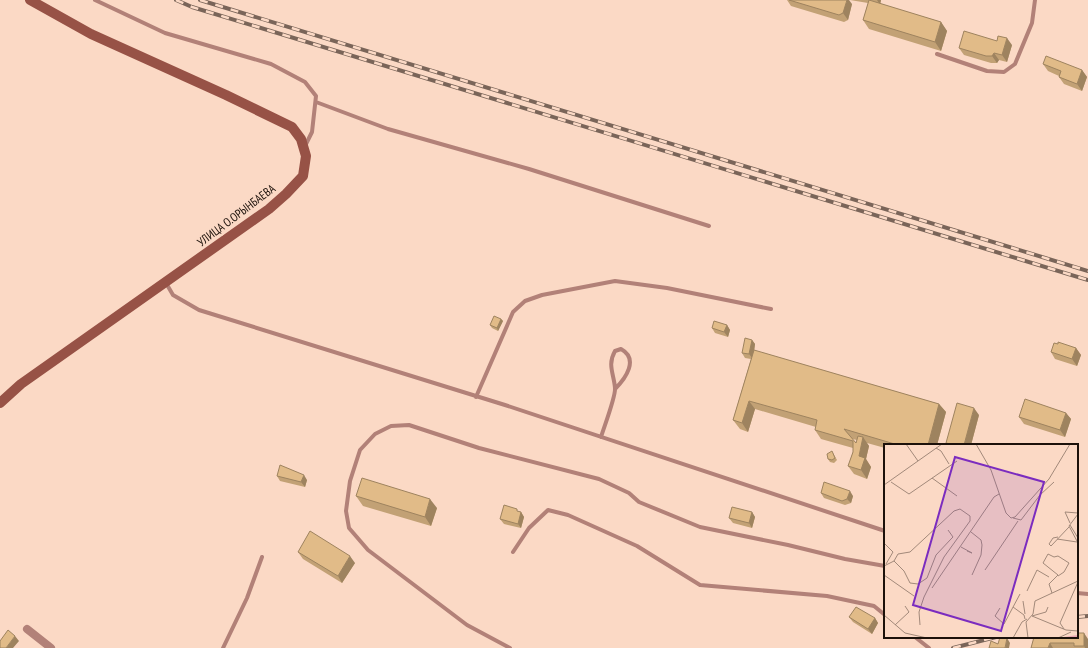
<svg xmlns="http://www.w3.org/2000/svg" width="1088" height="648" viewBox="0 0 1088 648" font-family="'PT Sans Narrow',sans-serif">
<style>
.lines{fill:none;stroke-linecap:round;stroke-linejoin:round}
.lane{stroke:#b28178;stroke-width:4}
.street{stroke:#b28178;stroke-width:8}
.secondary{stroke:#975246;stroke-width:10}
.rail-casing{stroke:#7a6559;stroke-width:4}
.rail{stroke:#fbd9c5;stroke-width:2.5;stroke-dasharray:8;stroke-linecap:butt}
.wall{fill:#c2a175;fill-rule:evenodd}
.shaded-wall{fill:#9e835f}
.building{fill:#e1bb88;stroke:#9e835f}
.labels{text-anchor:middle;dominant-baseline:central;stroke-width:4;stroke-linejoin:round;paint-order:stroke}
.street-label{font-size:12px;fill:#1c110a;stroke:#fbd9c5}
.inset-river{fill:none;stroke:#e9a6b1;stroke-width:2}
.inset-road{fill:none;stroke:#a2897a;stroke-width:1}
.view{fill:#7b2cbf;fill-opacity:0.15;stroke:#7b2cbf;stroke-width:2}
.inset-edge{fill:none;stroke:#1c110a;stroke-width:2}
</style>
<rect width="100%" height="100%" fill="#fbd9c5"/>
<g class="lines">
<path class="lane" d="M95,0L165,33L271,64L305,82L316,96L312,132L305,146
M937,54L987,71L1004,72L1015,64L1032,23L1035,0
M316,102L388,129L529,169L709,226
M166,283L173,295L199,310L505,405L885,531
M476,397L513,312L525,301L542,295L615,281L667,288L771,309
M601,437C604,427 616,396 615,388C614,374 607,365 615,351L621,349C639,359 626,378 615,389
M513,552L529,528L548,510L568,515L637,546L700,585L827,596L874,606L885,615
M1077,593L1088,594
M915,637L929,648
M223,648L247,598L262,557
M510,648L467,625L368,550L349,528L346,511L350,481L360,450L375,434L391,426L409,425L479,448L599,479L629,493L639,502L700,527L788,545L845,559L885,566"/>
<path class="street" d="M27,629L51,648"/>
<path class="secondary" d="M0,403L21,384L269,209L286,194L303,176L306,156L301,139L292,127L226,95L91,34L30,0"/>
<g class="rail-casing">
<path id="rail" d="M176,0L192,7L1088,280
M200,0L1088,271
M1077,617L1088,616
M953,648L996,637"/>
</g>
<use href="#rail" class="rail"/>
</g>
<path class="wall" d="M787,0H789L852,4L848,20L844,22L791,6Z
M850,0H881L880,4L941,22L947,31L941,51L869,29L863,20L868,3Z
M1012,45L1007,62L999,60L997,63H991L964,55L959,48Z
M1043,64L1082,70L1087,77L1082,91L1064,84L1059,77V76L1048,71Z
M501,319L503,321L498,331L492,328L490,325Z
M727,325L730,330L728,337L715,333L712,328Z
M752,340L755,344L754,351L939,404L946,412L937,445H885V448L867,443L869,446L866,459L871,467L867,479L854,474L848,466L853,452V448L821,439L815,430L816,427L755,409L748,432L740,429L733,420L751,359L745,358L742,353ZM852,439L857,440L856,443Z
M1058,344L1076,348L1081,355L1077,366L1055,359L1051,352Z
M1066,413L1071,419L1065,437L1024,424L1019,417Z
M979,415L971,445H948L946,443Z
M833,453L837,460L834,463L830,462L828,459Z
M277,476L307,480L305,487L280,481Z
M821,493L853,496L851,503L845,505L824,498Z
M356,496L437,508L431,526L363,506Z
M519,512H521L524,517L521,528L504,524L500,519Z
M752,512L755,517L752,528L733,523L729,518Z
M298,552L355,563L342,583L303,559Z
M849,617L875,618L878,623L872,634L853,622Z
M1034,637L1088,639V648H1031Z"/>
<path class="shaded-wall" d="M847,0H849L852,4L848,20L843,13Z
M877,0H881L880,5Z
M941,22L947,31L941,51L935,42Z
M1007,38L1012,45L1007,62L1002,55Z
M994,53L999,60L997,63L992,56Z
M1082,70L1087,77L1082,91L1077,84Z
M501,319L503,321L498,331L497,328Z
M727,325L730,330L728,337L724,332Z
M752,340L755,344L753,359L749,354Z
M1076,348L1081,355L1077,366L1072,359Z
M749,401L755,409L748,432L742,423Z
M939,404L946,412L937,445H928Z
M974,408L979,415L971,445H964Z
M1066,413L1071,419L1065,437L1060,430Z
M863,437L869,446L866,459L871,467L867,479L861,470L859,456Z
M304,475L307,480L305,487L301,482Z
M850,491L853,496L851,503L847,499Z
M430,499L437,508L431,526L425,517Z
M521,512L524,517L521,528L518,524Z
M752,512L755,517L752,528L749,523Z
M350,556L355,563L342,583L338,576Z
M875,618L878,623L872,634L868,629Z
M1084,633L1088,639V648H1085L1084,646Z
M15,636L19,641L13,648H6Z
M1007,638L1010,643L1009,648H1005Z
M1050,643L1053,648H1048Z"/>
<path class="building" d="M789,0H847L843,13L839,15Z
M869,0L941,22L935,42L863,20Z
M964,31L997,41L998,36L1007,38L1002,55L994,53L992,56H986L959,48Z
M1046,56L1082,70L1077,84L1059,77L1061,71L1043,64Z
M494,316L501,319L497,328L490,325Z
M714,321L727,325L724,332L712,328Z
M745,338L752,340L749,354L742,353Z
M1058,342L1076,348L1072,359L1051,352L1054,343L1058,344Z
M754,350L939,404L928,445H898L844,429L856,443L858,436L863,437L859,456L865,458L861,470L848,466L853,452V441L815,430L817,420L749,401L742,423L733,420Z
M1025,399L1066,413L1060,430L1019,417Z
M957,403L974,408L964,445H954L946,443Z
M832,451L835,458L832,460L828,459L827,454Z
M280,465L304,475L301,482L277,476Z
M362,478L430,499L425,517L356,496Z
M824,482L850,491L847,499L842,501L821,493Z
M504,505L517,509V511L521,512L518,524L500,519Z
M732,507L752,512L749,523L729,518Z
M310,531L350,556L338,576L298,552Z
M856,607L875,618L868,629L849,617Z
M8,630L15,636L6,648H0V641Z
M1077,633H1084V646H1074V643H1050L1048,648H1031L1034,637H1077Z
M1000,637L1007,638L1005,648H989L991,641L998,644Z"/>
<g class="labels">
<g class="street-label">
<text transform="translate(236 215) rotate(-37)">УЛИЦА О.ОРЫНБАЕВА</text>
</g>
</g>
<g transform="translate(884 444)">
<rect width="194" height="194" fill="#fbd9c5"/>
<path class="inset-river" d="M180,194L194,192"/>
<path class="inset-road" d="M22,0L34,17M92,0L107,26L122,69L127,74L131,73L165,35L186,0M52,4L57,7L65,20M48,34L73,52M7,38L25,50L73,17M0,41L58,0M194,70L185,82L194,99M129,74L137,76L156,51L170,38M186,79L181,68L194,69M186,81L194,94M87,88L97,96L98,101L97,111L88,131M173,95L193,98M0,99L9,108L2,120M167,102L185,83M167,102L165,100L169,94L174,93M77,103L88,109L83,107M10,117L14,110L26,108L70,67L76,65L86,72V77L60,113L40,153L35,168L36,181M0,122L10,117L20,127L26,139L34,140L43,134L52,111L67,95L69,93L64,86M101,126L134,77M0,131L30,152M48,144L110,53L115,50M143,147L153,126L165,133M168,149L165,140L174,131L159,119L164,110L170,113L174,112L185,119L180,128L174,132M139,157L141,170M129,163L140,171L141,175M116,164L111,172L120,180L136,150M0,171L21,189L43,194M148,172L182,186L194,187M148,172L162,168L164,163M11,181L25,168L21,162M180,185L176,179L194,138M129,194L138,178L143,175M144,194L142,178L149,170L151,157L194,137M174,194L187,188"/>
<path class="view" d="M71,13L160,38L117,187L29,161Z"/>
<rect width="194" height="194" class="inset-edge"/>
</g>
</svg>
